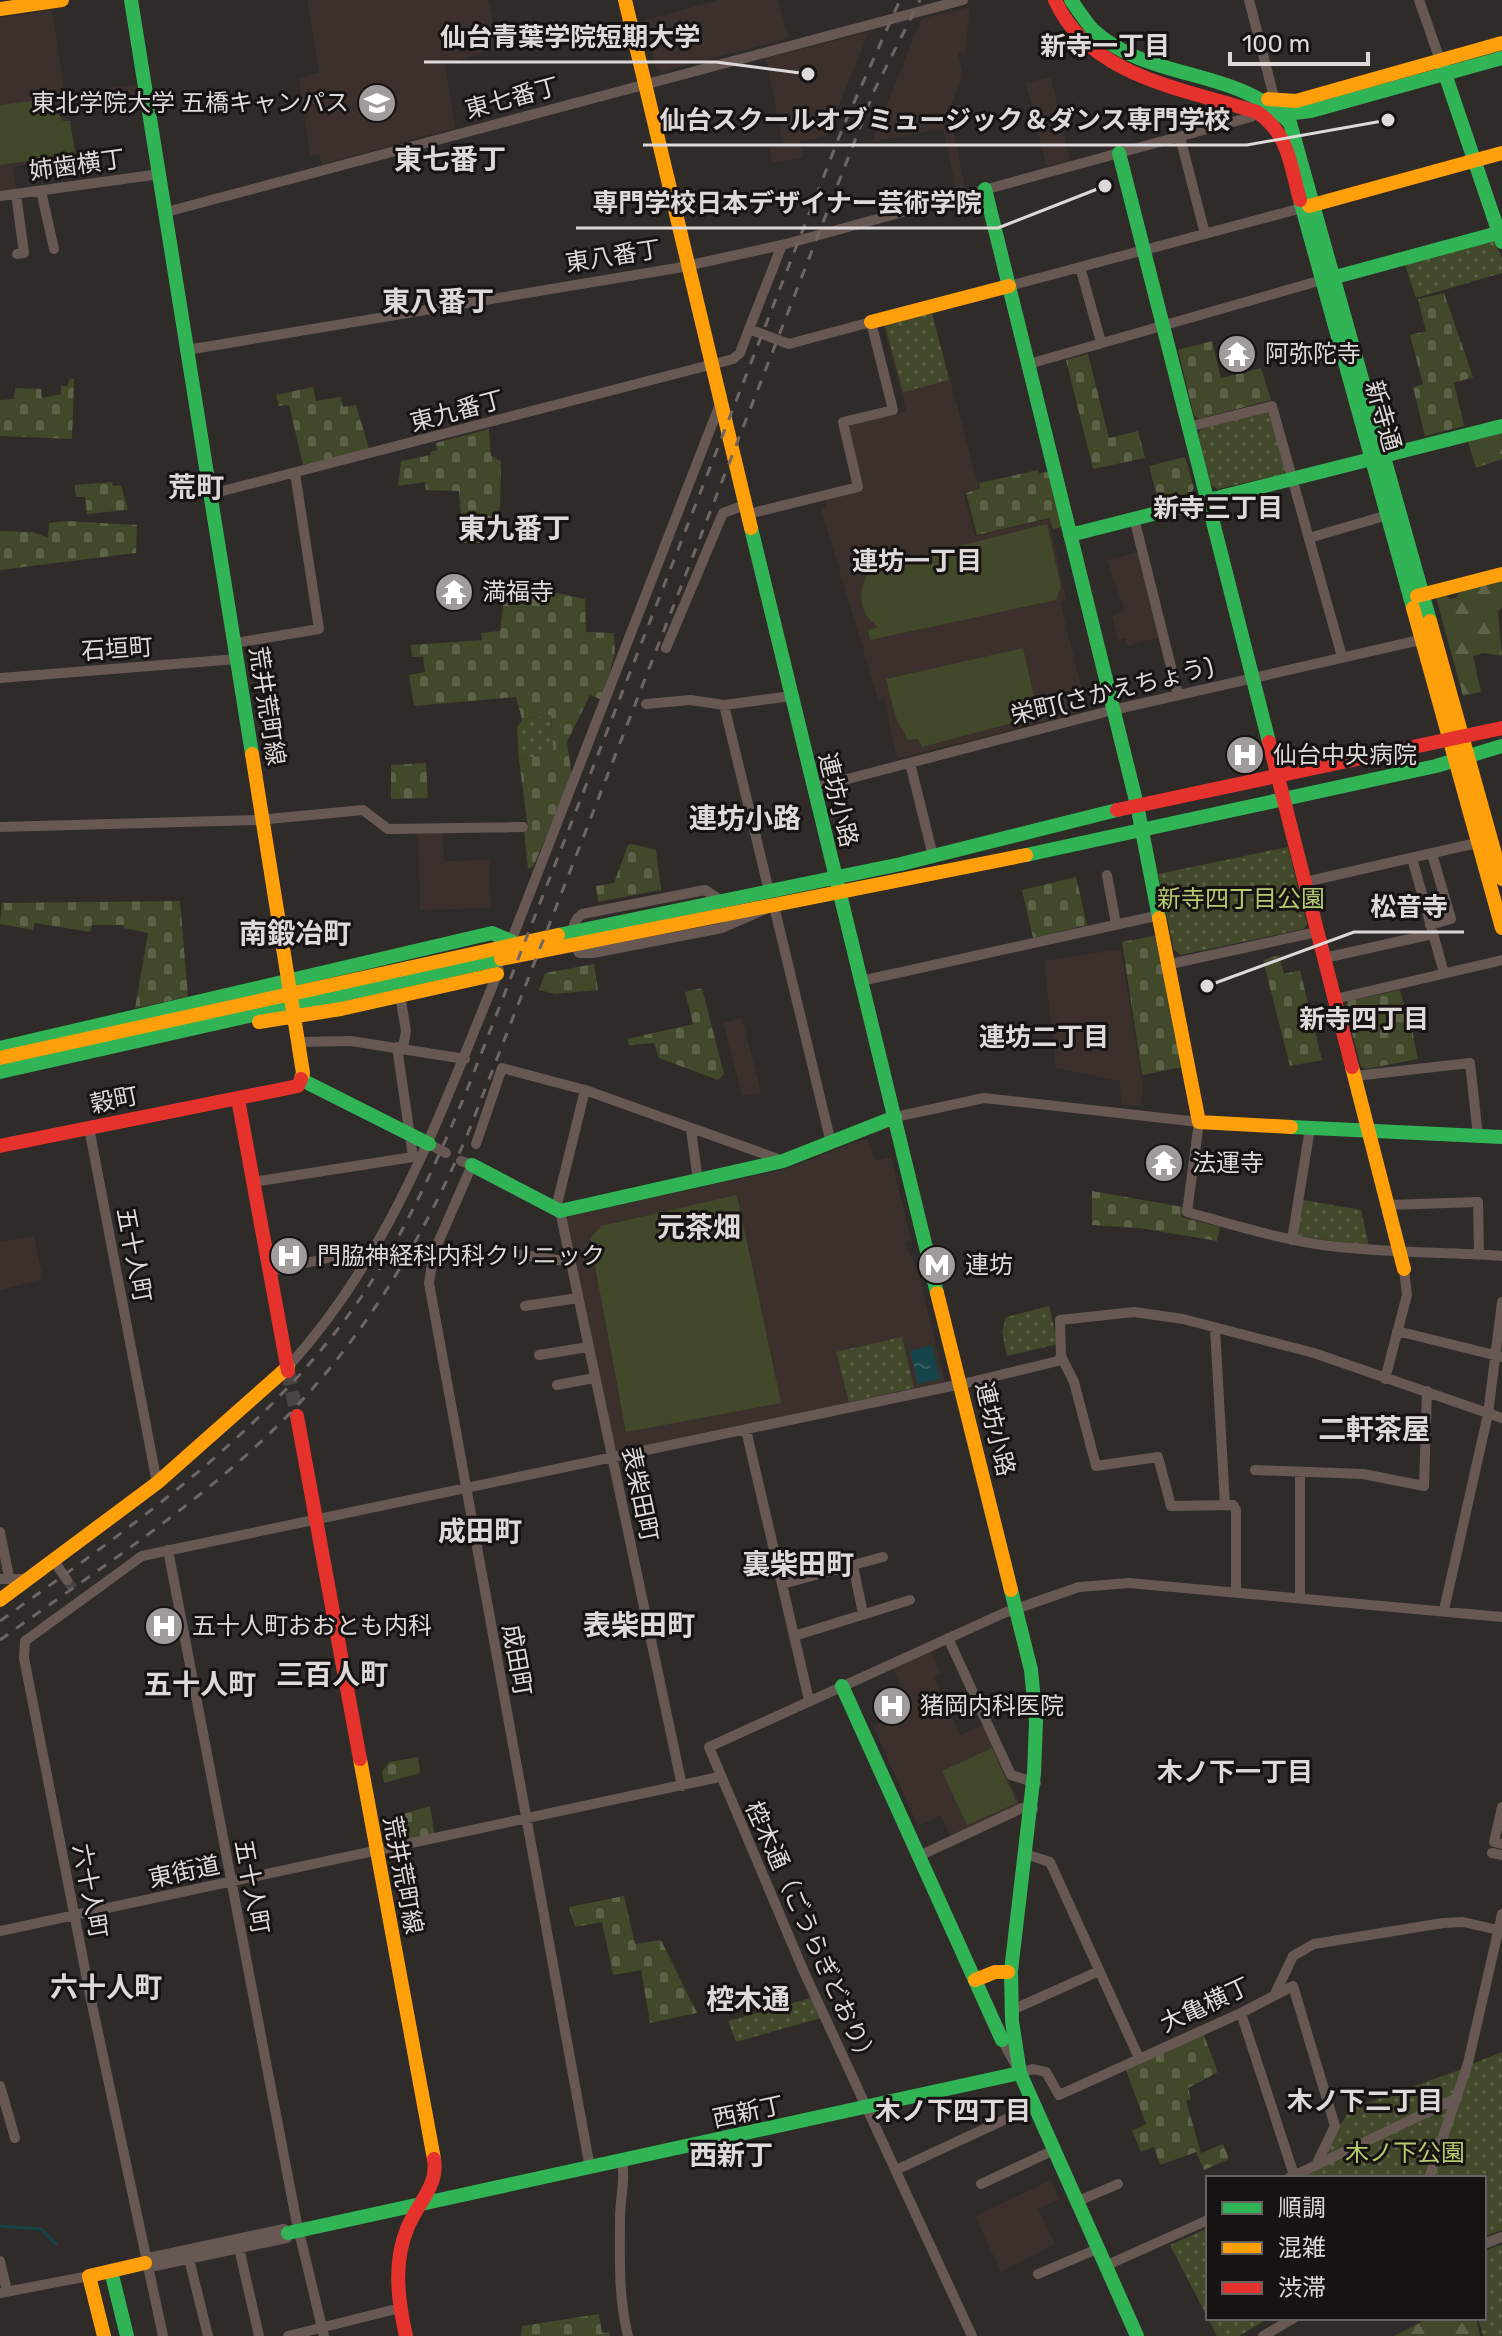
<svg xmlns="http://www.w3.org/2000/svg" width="1502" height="2336" viewBox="0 0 1502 2336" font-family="Rubik,'Noto Sans JP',sans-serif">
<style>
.built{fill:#3c302c}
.green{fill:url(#green-dots)}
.forest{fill:url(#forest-firs)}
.cemetery{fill:url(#cemetery-stones)}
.pitch{fill:#42482a}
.water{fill:url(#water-ripples)}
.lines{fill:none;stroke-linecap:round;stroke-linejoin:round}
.stream{stroke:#15444b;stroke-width:3}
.street-tunnel{stroke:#484543;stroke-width:10;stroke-dasharray:10 5;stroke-linecap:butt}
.secondary-tunnel{stroke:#484543;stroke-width:14;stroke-dasharray:14 7;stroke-linecap:butt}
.street{stroke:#675854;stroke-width:10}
.fast{stroke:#30b455;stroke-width:14}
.slow{stroke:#ff9f0a;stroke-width:14}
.jam{stroke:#e5322d;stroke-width:14}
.rail{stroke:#6f6664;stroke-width:3;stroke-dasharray:10 10;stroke-linecap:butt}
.labels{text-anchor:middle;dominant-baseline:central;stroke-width:6;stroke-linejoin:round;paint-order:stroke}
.street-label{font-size:24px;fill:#ded9d8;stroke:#161312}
.poi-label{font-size:24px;fill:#ded9d8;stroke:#161312;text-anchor:start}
.park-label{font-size:24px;fill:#b7ca6e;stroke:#161312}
.neighbourhood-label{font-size:26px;font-weight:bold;fill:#ded9d8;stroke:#161312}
.quarter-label{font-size:28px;font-weight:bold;fill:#ded9d8;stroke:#161312}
.leader{fill:none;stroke:#ded9d8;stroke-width:3}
.callout-dot{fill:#ded9d8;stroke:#161312;stroke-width:3}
.callout-label{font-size:26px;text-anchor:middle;font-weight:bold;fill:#ded9d8;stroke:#161312;stroke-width:6;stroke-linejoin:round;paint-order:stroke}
</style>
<defs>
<pattern id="green-dots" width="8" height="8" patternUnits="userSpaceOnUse" patternTransform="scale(2)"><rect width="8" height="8" fill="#42482a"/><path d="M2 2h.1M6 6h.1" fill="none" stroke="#5d6248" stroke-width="1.8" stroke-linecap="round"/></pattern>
<pattern id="forest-firs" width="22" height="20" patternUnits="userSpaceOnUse" patternTransform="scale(2)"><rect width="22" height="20" fill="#42482a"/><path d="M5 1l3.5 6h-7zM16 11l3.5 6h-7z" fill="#5d6248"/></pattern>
<pattern id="cemetery-stones" width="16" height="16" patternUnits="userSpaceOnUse" patternTransform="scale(2)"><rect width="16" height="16" fill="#42482a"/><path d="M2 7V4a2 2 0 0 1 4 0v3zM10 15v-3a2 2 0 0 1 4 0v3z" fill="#5d6248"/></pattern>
<pattern id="water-ripples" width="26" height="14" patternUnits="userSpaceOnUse" patternTransform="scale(2)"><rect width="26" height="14" fill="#15444b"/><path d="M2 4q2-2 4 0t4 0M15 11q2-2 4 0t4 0" fill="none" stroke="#375e64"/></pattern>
</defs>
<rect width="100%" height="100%" fill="#2e2b29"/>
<path class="built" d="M307,0H488L500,48L445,63L455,128L322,164L319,154L310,156L299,78L319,72Z
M718,0H778L789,38L661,72L656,69L645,20Z
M970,7L965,52L958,53L963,77L949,109L965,187L956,189L943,128L872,142L921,19Z
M52,10L65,95L136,84L138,96L131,97L130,93L66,104L77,155L13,167L16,190L0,192V18Z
M869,32L826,136L800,142L803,157L772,163L769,148L783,145L766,58Z
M1051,77L1070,160L1046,166L1026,83Z
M932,312L979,488L964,493L975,536L1049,519L1066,600L1060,602L1087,710L897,759L884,699H878L821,509L826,507L825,499L862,489L848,430L851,425L906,411L883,325Z
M1137,552L1159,637L1128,646L1125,638L1118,640L1112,615L1125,611L1107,560Z
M443,832L444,861L489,860L491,908L420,910L418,833Z
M1121,949L1143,1087L1140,1106L1121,1105L1120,1081L1056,1068L1044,961Z
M742,1018L761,1093L742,1096L723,1023Z
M867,1138L876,1161L891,1157L911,1240L905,1242L920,1278L945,1383L615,1452L566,1221L570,1216L786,1169Z
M34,1236L43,1279L0,1290V1242Z
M931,1651L941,1673L934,1677L960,1735L984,1725L1020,1804L951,1838L941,1815L918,1826L873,1726L911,1709L893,1669Z
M1051,2180L1060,2199L1038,2209L1055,2244L1001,2272L975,2216Z"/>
<path class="green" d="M1494,241L1502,258V273L1416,298L1405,265Z
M932,313L949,380L903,392L885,325Z
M1265,412L1271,415L1286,468L1283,474L1218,489L1211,485L1198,434L1201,429Z
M551,715L553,754L519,760L517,728L522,719Z
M1288,847L1307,924L1304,929L1181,955L1174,950L1158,874Z
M1303,1200L1361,1210L1369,1246L1297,1236Z
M1049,1306L1058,1344L1007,1356L1002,1332L1006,1317Z
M902,1337L914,1388L849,1402L836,1352Z
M811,1998L821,2018L736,2042L728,2021Z
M1502,2052V2230L1484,2237V2178H1433L1472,2064Z
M1462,2069L1453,2095L1323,2156L1350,2109Z
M1452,2102L1424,2178H1299Z
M1208,2228V2318H1269L1239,2336H1217L1170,2245Z
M1502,2244V2336H1483L1478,2318H1484V2251Z"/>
<path class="forest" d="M1502,433V459L1476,468L1468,442Z
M1502,580V608L1498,611L1502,656L1483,653L1473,656L1481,692L1463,696L1436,597L1446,595L1450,599L1457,597L1460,590Z
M1429,2318H1476L1480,2336H1394Z"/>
<path class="cemetery" d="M1444,293L1473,377L1454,383L1464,426L1425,436L1413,387L1423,384L1410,335L1426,331L1418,299Z
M1212,341L1221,378L1261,368L1271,400L1199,419L1194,416L1178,350Z
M1088,354L1109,438L1138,431L1145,458L1093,469L1066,360Z
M70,379H74L72,439L0,436V400L14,399L15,388L41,389L42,398L61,394V386H67Z
M313,387L316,401L341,397L343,407L356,405L369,449L303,465L289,405L279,406L276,395Z
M489,429L491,456L501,461L500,507L493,520H486L480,543H463L459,491L426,490L425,482L398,486L401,461L431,455L430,452L437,450L436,443Z
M1185,457L1194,488L1191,494L1157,497L1149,466Z
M1038,470L1039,473L1048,472L1062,527L1053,529L1049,518L977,535L966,493L980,488L979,483Z
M112,482L113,486L121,485L128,510L87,514L85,497H76L75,485Z
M66,521L137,525L136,553L0,570V531L33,532L48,538L49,523Z
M506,582L585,599L586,632L614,633L615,653L602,700L590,695L567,742L572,777L533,867L528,869L524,830L528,829L519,760L553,753L551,715L522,719L516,697L414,706L409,675L425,672L423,657H412L411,645L482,640L481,633L500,631Z
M426,763L428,798L391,799V765Z
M632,844L656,850L661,890L598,902L596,886L614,883L628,845Z
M1076,877L1087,925L1033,938L1022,890Z
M180,901L188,997L135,1008L148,933L124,928V925H92L90,932L35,923L33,930L0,924L2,903Z
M1158,935L1183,1067L1142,1075L1122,942Z
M1279,955L1284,974L1300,970L1322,1060L1290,1066L1263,960Z
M594,964L598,990L555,994L539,990L545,973Z
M702,988L724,1074L718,1080L659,1058L654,1043L629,1045L627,1039L693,1024L685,992Z
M1400,990L1404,1005H1407L1418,1059L1366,1069L1361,1067L1345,1007L1348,1001Z
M1092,1191L1183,1207L1181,1217L1220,1227L1217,1241L1139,1228L1092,1225Z
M418,1757L420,1773L384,1783L382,1771L389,1762Z
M430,1806L435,1836L407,1842L400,1815Z
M624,1896L635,1944L661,1940L697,2013L650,2023L641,1970L613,1975L602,1922L575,1927L569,1907Z
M1203,2033L1218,2072L1188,2088L1191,2099L1186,2101L1201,2153L1223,2144L1229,2159L1204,2170L1196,2152L1160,2165L1154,2147L1141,2152L1132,2131L1146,2124L1125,2068Z
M599,2314L602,2333L609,2332L610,2336H521L522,2326Z"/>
<path class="pitch" d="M37,100L52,106L63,121H70L75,154L0,165V105Z
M1047,524L1061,587L1056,600L870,640L868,630L878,627C857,611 857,588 872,568Z
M1023,648L1035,702L1013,708L1016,722L922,747L918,739L908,740L895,716L886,679Z
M737,1195L781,1403L626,1432L590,1239L601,1226Z
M992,1748L1017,1803L967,1825L942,1771Z"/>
<path class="water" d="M932,1345L940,1379L918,1384L910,1351Z"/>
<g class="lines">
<path class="stream" d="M0,2226L41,2229L56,2244"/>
<path class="street-tunnel" d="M67,1580L75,1591"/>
<path class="secondary-tunnel" d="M288,1371L297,1416"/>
<path class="street" d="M1249,0L1276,105
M1419,0L1440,60
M1180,137L1205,234
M41,191L54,249
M16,194L24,253L17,254
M0,196L160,174
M166,212L963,0
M1080,267L1101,342
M1009,286L1302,208
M749,329L782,245
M187,350L677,268L782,245L1251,117L1257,112
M1029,364L1322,280
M1188,427L1272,406L1342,657
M211,494L733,359L740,353L749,329L789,344L871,322L893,410L843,422L858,487L748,514
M1134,518L1178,695
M1309,538L1388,515
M235,643L319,629L295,473
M666,648L723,513L745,505
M0,678L237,659
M646,704L690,700L724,705L791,696
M724,705L769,891
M910,763L933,856
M813,788L1113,710L1429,638
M0,827L258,820L363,810L388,829L523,827
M1412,858L1444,973
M1107,875L1116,924
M1305,882L1481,842
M720,900L705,890L582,914C569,924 572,940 579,953H593L722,928L768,908
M774,906L831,1143
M1430,925L1451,919L1432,854
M510,944L720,404
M1324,958L1433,934
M1170,964L1317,932
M861,981L1160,915
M400,995L406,1031L403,1048
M1335,999L1502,960
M298,1042L351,1041L465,1059
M1355,1076L1470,1063L1478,1136
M895,1117L984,1098L1199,1122L1187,1212C1234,1225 1282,1240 1330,1246C1388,1253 1445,1252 1502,1256
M89,1128L157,1483
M691,1130L698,1180
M429,1144L446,1153
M476,1144L502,1068L585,1090L781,1160
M461,1161L472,1165L434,1252L429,1283L590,2168
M253,1182L413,1157L397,1047
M1388,1205L1478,1202L1479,1254
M556,1208L585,1090
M560,1211L682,1786
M1292,1240L1310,1128
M516,1254L571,1262
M271,1271L349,1253
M525,1306L578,1298
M1215,1328L1225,1505
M1397,1331L1502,1357
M539,1355L588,1347
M288,1367C394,1250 440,1113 499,970
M1385,1379L1407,1295L1404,1269
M557,1385L594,1378
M746,1430L809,1700
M1255,1470L1363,1474L1424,1486L1427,1391
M0,1532L9,1577
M168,1550L296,2219L324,2336
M54,1561L67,1580
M853,1565L863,1614
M0,1579H29
M782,1584L883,1557
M1236,1592V1510L1233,1505L1171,1506L1158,1457L1096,1466L1074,1382L1061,1356L1060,1320L1134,1312L1183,1319L1314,1353L1502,1418
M1300,1598V1472
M1444,1610L1488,1414L1502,1302
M794,1636L910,1600
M948,1638L1011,1775L1036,1783
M1502,1807L1494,1842L1502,1844
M1492,1853L1502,1855
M1025,1854L1050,1862L1139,2058
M919,1856L1022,1808L1033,1809
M0,1931L719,1777
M1275,1994L1293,1956L1314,1944L1443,1923L1463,1922L1498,1930
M1010,2011L1099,1971
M1241,2013L1294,2175
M1002,2040L1020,2073L1033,2069L1046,2072L1059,2095L1241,2013L1293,1986L1335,2126L1317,2163
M0,2086L15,2138
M622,2161C626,2181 620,2197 620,2217C620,2258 618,2296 628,2336
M896,2170L1034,2106
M1289,2178L1457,2098
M1429,2178L1468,2063L1502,1914
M981,2184L1054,2150
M1076,2202L1118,2184
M284,2229L288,2233L287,2238L150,2267L145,2263L148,2258Z
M1484,2244L1502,2237
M239,2248L259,2336
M189,2259L208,2336
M0,2261L7,2291
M1105,2266L1208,2220
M1038,2274L1097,2249
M0,2293L89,2276
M163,2336L91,2000L24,1658L25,1641L142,1556L971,1382L1058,1361L1061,1356
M288,2336L400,2308
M972,2336L804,1972L709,1747L1004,1613L1079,1587L1129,1583L1502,1617
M1263,2336L1294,2318"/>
<path class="fast" d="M131,0L252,754
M1071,0C1078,10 1085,21 1093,30C1149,82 1238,67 1290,123L1430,621
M1443,68L1502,242
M1277,115L1311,111L1502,58
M1119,153L1269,742
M985,189L1137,805L1159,918
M1300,200L1413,608
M1328,279L1498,233
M751,528L937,1293
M1070,535L1502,426
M1026,855L1436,766L1502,746
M558,935L901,864L1117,810
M0,1048L492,933L511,941
M0,1072L501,959
M302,1080L429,1144
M1291,1127L1502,1137
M472,1165L560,1211L783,1161L895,1117
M1011,1590L1031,1670L1036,1722L1034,1773L1011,1971L1012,2021L1020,2073L1137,2336
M842,1686L1002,2040
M288,2233L1020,2073
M111,2271L127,2336"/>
<path class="slow" d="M625,0L751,528
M0,9L62,0
M1268,99L1296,101L1502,43
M1309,206L1502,153
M871,322L1009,286
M1417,596L1502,574
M1413,608L1502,928
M1430,621L1502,879
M252,754L303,1073L301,1079
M1159,918L1199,1122L1291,1127
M501,959L1026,855
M259,1022L341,1009L497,974
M0,1058L558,935
M1352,1067L1404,1269
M937,1293L1011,1590
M0,1600L157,1483L288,1367
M360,1759L434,2159
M975,1980L995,1972H1008
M104,2336L89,2276L145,2263"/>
<path class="jam" d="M1055,0C1089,77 1185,89 1257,112C1289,134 1290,164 1300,200
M1269,742L1352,1067
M1117,810L1502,728
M238,1099L288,1371
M0,1146L298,1086L301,1079
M297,1416L360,1759
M406,2336C398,2301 393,2263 407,2229C416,2205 439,2186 434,2159"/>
<path class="rail" d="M0,1621C134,1525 273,1429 366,1290C408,1227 438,1159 467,1090L843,127L900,0
M0,1640C91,1574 188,1512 269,1434C358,1349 420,1246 468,1133L875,89L920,0"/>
</g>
<defs>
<g id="university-disc" transform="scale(2)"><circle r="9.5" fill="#a09c9b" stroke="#161312"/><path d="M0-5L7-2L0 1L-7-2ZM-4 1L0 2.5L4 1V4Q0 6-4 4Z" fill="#fff"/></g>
<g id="temple-disc" transform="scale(2)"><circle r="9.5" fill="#a09c9b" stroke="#161312"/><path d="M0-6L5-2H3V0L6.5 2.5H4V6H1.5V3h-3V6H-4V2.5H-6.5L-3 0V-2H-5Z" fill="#fff"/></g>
<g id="hospital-disc" transform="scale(2)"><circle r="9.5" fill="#a09c9b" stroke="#161312"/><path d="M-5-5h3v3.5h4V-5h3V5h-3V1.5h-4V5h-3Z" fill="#fff"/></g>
<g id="metro-disc" transform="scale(2)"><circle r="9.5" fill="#a09c9b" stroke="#161312"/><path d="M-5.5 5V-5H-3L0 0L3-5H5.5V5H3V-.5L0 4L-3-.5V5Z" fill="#fff"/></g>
</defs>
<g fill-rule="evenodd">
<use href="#university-disc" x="377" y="103"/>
<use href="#temple-disc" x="1237" y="354"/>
<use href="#temple-disc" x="454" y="592"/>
<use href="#hospital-disc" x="1245" y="755"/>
<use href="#temple-disc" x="1164" y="1163"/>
<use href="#hospital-disc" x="289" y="1256"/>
<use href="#metro-disc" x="937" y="1265"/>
<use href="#hospital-disc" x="164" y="1626"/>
<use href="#hospital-disc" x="892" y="1706"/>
</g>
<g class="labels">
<g class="street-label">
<text transform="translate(512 98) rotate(-15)">東七番丁</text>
<text transform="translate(77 165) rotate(-8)">姉歯横丁</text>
<text transform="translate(613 256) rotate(-9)">東八番丁</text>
<text transform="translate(457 411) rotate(-15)">東九番丁</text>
<text transform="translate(1383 416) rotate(74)">新寺通</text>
<text transform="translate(117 649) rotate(-4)">石垣町</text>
<text transform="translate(1112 691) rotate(-14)">栄町(さかえちょう)</text>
<text transform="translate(267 706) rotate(81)">荒井荒町線</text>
<text transform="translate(838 800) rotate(76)">連坊小路</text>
<text transform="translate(114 1100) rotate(-12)">穀町</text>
<text transform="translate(134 1255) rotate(79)">五十人町</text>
<text transform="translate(995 1429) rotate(76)">連坊小路</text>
<text transform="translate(640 1494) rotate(78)">表柴田町</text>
<text transform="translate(517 1660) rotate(80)">成田町</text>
<text transform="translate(184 1872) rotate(-12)">東街道</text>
<text transform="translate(403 1875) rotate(79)">荒井荒町線</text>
<text transform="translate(252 1887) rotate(79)">五十人町</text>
<text transform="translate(90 1891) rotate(79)">六十人町</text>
<text transform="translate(811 1934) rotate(66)">椌木通（ごうらぎどおり）</text>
<text transform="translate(1205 2005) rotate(-25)">大亀横丁</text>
<text transform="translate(748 2112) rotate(-12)">西新丁</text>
</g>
<g class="poi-label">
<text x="349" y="103" text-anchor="end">東北学院大学 五橋キャンパス</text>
<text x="1265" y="354">阿弥陀寺</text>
<text x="482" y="592">満福寺</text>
<text x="1273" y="755">仙台中央病院</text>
<text x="1192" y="1163">法運寺</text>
<text x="317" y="1256">門脇神経科内科クリニック</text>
<text x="965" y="1265">連坊</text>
<text x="192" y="1626">五十人町おおとも内科</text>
<text x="920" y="1706">猪岡内科医院</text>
</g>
<g class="park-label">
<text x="1241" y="899">新寺四丁目公園</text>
<text x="1405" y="2153">木ノ下公園</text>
</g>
<g class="neighbourhood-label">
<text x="1105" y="46">新寺一丁目</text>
<text x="1218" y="508">新寺三丁目</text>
<text x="917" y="561">連坊一丁目</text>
<text x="1364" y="1019">新寺四丁目</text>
<text x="1044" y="1037">連坊二丁目</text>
<text x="1235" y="1772">木ノ下一丁目</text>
<text x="1365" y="2101">木ノ下二丁目</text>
<text x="953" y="2111">木ノ下四丁目</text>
</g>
<g class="quarter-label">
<text x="450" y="159">東七番丁</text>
<text x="438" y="301">東八番丁</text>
<text x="196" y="487">荒町</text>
<text x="514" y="528">東九番丁</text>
<text x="745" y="818">連坊小路</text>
<text x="295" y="933">南鍛冶町</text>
<text x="699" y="1227">元茶畑</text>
<text x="1374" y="1429">二軒茶屋</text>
<text x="480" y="1531">成田町</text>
<text x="798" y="1564">裏柴田町</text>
<text x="639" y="1625">表柴田町</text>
<text x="332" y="1674">三百人町</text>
<text x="200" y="1684">五十人町</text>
<text x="106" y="1987">六十人町</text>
<text x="748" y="1999">椌木通</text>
<text x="731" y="2155">西新丁</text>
</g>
</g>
<path class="leader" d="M808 74L716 62H424M1388 120L1247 145H643M1105 186L998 228H576M1207 986L1354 932H1464"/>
<g class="callout-dot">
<circle cx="808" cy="74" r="8"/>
<circle cx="1388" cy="120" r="8"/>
<circle cx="1105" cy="186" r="8"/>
<circle cx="1207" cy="986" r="8"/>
</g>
<g class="callout-label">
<text x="570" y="46">仙台青葉学院短期大学</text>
<text x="945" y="129">仙台スクールオブミュージック＆ダンス専門学校</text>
<text x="787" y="212">専門学校日本デザイナー芸術学院</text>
<text x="1409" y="916">松音寺</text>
</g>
<rect x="1206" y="2176" width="280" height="144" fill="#161312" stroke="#666261" stroke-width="2"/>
<rect x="1222" y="2202" width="40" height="12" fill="#30b455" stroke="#666261" stroke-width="2"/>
<text x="1278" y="2216" font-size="24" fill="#ded9d8">順調</text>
<rect x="1222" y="2242" width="40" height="12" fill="#ff9f0a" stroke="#666261" stroke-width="2"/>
<text x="1278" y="2256" font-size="24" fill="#ded9d8">混雑</text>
<rect x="1222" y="2282" width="40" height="12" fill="#e5322d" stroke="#666261" stroke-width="2"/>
<text x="1278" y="2296" font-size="24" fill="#ded9d8">渋滞</text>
<path d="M1230 52v12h138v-12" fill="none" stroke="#ded9d8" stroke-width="4"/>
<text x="1242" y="52" font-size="24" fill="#ded9d8" stroke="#161312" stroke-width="6" paint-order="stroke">100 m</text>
</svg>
